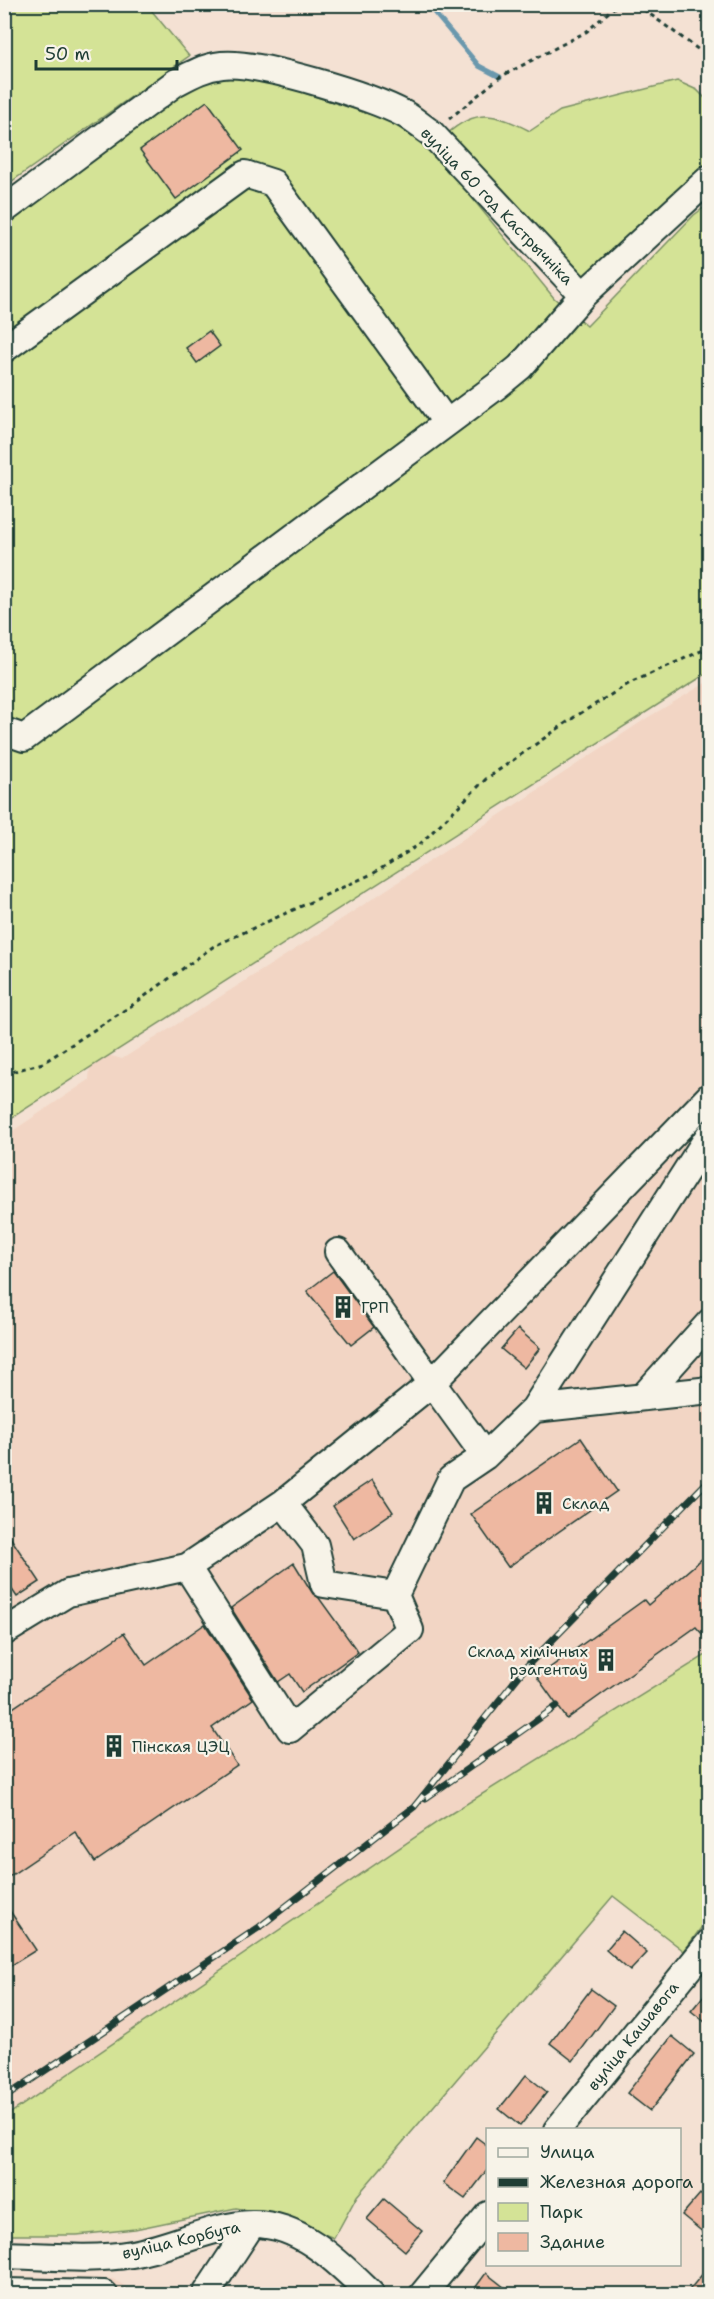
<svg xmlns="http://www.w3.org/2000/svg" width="714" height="2299" viewBox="0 0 714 2299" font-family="'Shantell Sans',sans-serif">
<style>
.built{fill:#f2d5c4}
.green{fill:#d4e396;stroke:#7a9065;stroke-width:1.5}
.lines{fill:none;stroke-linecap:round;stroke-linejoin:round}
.stream{stroke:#6b98ad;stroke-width:5}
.building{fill:#eeb8a1;stroke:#1f3d34;stroke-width:1.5}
.minor-casing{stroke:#1f3d34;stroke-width:30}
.path{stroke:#1f3d34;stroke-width:3;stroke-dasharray:4.5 4.5;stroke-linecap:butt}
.minor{stroke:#f7f3e8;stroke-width:26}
.rail-casing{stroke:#1f3d34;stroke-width:7}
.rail{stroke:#f7f3e8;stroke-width:4.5;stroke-dasharray:14;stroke-linecap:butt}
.labels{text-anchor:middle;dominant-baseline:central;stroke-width:4.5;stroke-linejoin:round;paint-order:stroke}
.street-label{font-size:16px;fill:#1f3d34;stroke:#f7f3e8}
.poi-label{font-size:16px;fill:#1f3d34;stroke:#f7f3e8;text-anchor:start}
</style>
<rect width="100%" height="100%" fill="#f4e1d3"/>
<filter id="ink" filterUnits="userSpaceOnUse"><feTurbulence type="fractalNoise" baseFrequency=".0167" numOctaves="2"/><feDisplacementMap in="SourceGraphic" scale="12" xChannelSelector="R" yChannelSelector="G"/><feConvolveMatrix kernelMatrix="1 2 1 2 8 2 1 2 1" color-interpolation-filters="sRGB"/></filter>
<g filter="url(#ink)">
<path class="built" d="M709,681V1653L439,1821L5,2117V1136L89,1080L90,1067L108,1055L122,1059L316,936L647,718Z
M5,2277L113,2279L138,2294H5Z"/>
<path class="green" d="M5,4L147,5L189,56L5,186Z
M225,76L265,80L409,127L426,142L554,298L587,326L694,215L709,204V672L5,1122V224L172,95L201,82Z
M677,81L697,90L709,102V161L599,273L586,276L577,274L447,134C477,107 498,114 530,131L560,111Z
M709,1653V1917L684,1951L613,1896L357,2196L334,2238L272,2214L236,2208L135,2229L77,2235H5V2117L439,1821Z"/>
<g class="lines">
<path class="stream" d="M427,4L479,66L500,77"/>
</g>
<path class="building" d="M207,101L243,150L176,199L140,150Z
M209,331L220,346L197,363L186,348Z
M333,1271L374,1327L351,1345L307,1291Z
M518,1329L540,1348L524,1368L501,1349Z
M581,1438L617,1491L508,1567L471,1514Z
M372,1480L393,1512L354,1539L333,1506Z
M4,1528L40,1582L17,1597L4,1578Z
M710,1552V1643L696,1627L567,1719L537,1677L644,1600L648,1605Z
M294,1563L313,1594L319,1598L358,1652L302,1692L290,1674L278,1682L231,1608Z
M205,1624L253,1699L212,1728L237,1765L95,1862L75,1832L4,1880V1714L124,1633L146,1665Z
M4,1902L36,1950L4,1970Z
M622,1931L647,1953L630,1971L606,1950Z
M710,1988V2026L691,2011Z
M591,1989L614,2006L573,2061L550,2043Z
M672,2036L694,2054L650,2111L627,2093Z
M526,2075L547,2092L520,2126L499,2109Z
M476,2137L488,2146V2169L465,2199L443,2183Z
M700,2194L710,2203V2238L682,2215Z
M384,2199L422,2231L405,2251L367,2219Z
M710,2265V2295H685Z
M486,2273L514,2295H470Z"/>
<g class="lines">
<g class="minor-casing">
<path id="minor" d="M4,210L175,83C190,75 204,67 222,65C258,61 371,96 404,114C413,119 422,127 431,133L583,295L710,178
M4,349L245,174L273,183L446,422
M4,731L24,738L498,385L520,367L583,295
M643,1397L710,1322
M534,1409L710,1390
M485,1456L432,1383L710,1096
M283,1503L432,1383L338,1252
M395,1595L324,1584L315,1545L283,1503L187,1567L290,1729L410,1630L395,1595L451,1479L485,1456L534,1409L710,1134
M4,1632L68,1593L187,1567
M557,2130L710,1942
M4,2255C47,2256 91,2261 132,2254C171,2247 213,2225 252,2224C301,2223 339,2263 371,2294
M4,2292L104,2294
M206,2294L252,2224
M423,2294L488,2215"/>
</g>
<path class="path" d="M636,4L710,58
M449,119L500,77L586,32L618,4
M4,1074L43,1063L134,1004L214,946L374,873L420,844L486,779L576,716L630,683L710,647"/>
<use href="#minor" class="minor"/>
<g class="rail-casing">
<path id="rail" d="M426,1798L557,1706
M4,2098L258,1928L414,1807L525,1668L710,1479"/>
</g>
<use href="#rail" class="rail"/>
</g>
</g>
<defs>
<g id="building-bare" transform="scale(1.8)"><path d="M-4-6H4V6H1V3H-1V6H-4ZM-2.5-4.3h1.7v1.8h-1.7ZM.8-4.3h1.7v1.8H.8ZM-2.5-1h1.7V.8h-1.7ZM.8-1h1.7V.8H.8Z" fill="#1f3d34" stroke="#f7f3e8" stroke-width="2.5" paint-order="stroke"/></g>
</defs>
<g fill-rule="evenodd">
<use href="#building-bare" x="343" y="1307"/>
<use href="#building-bare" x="544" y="1503"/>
<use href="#building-bare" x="606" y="1660"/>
<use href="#building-bare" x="114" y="1746"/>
</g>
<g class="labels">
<g class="street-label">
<text transform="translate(497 206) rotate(46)">вуліца 60 год Кастрычніка</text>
<text transform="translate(633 2036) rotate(-51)">вуліца Кашавога</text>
<text transform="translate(181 2240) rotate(-13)">вуліца Корбута</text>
</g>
<g class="poi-label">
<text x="361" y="1307">ГРП</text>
<text x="562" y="1503">Склад</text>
<text x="588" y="1651" text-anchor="end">Склад хімічных<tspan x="588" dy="18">рэагентаў</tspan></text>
<text x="132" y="1746">Пінская ЦЭЦ</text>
</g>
</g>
<rect width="714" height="2299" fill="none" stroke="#f7f3e8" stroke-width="24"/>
<rect x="12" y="12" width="690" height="2275" fill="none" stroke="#1f3d34" stroke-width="2" filter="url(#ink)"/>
<rect x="486" y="2128" width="195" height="138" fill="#f7f3e8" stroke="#a1aaa0" stroke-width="1.5"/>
<rect x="498" y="2148" width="30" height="9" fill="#f7f3e8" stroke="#a1aaa0" stroke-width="1.5"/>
<text x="540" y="2158" font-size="18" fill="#1f3d34">Улица</text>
<rect x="498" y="2178" width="30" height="9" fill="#1f3d34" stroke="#a1aaa0" stroke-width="1.5"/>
<text x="540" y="2188" font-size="18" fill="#1f3d34">Железная дорога</text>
<rect x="498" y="2203" width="30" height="18" fill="#d4e396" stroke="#a1aaa0" stroke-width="1.5"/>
<text x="540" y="2218" font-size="18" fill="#1f3d34">Парк</text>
<rect x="498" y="2233" width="30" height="18" fill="#eeb8a1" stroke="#a1aaa0" stroke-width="1.5"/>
<text x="540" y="2248" font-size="18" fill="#1f3d34">Здание</text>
<path d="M36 60v9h141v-9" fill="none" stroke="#1f3d34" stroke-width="3"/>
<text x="45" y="60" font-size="18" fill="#1f3d34" stroke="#f7f3e8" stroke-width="4.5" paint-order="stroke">50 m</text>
</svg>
